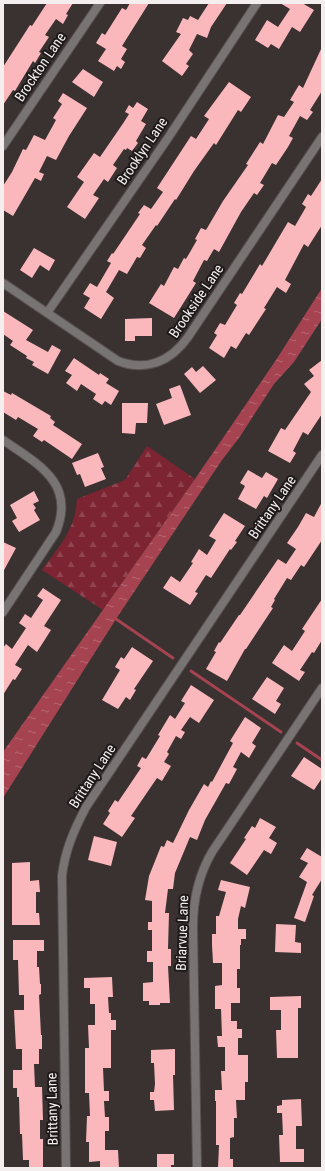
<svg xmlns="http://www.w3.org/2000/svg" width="325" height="1171" viewBox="0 0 325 1171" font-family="'Roboto Condensed',sans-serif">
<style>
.forest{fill:url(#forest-firs)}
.water{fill:url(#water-ripples)}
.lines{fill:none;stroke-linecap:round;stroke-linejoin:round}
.stream{stroke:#a54450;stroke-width:3}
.building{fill:#fbb8bc}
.minor-casing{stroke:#584f4f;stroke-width:10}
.minor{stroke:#797474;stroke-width:8}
.labels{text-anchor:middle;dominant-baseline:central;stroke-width:4;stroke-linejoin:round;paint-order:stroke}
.street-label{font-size:14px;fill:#f4eeee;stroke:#1e1a1a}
</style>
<defs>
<pattern id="forest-firs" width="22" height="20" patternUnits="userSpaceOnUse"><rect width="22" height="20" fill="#7d2432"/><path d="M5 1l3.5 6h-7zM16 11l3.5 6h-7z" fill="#904450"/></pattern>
<pattern id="water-ripples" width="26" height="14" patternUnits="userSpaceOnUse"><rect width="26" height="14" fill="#a54450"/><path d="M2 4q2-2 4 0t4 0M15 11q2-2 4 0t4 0" fill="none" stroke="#b66872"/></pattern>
</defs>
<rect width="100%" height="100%" fill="#3a3131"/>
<path class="forest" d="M147,446L195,479L103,610L42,570C60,545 75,531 77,499L125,480Z"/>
<path class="water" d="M322,288V319L294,362L274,384L239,438L222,460L116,619L3,798V752L195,479L276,360Z"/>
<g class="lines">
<path class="stream" d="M116,619L173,658
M191,671L281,732
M297,743L322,760"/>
</g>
<path class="building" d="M47,3H73L66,14L68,15L63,24L56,19L45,35L49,37L39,52L41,53L35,63L33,61L15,91L13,90L3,105V67L30,25L32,26Z
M130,3H149L122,46L127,49L121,59L125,62L121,69L117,66L114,71L98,61L106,49L96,43L102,33L105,35L122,8L126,10Z
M209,3H227L211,27L207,38L197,34L189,50L193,54L186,64L189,66L182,76L162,61L181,34L176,32L183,18L188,20L190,16L198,20Z
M280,3H302L314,10L300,32L292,27L279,49L271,44L268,48L255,40L267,20L278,27L290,9Z
M322,47V91L310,110L313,112L307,120L300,116L289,136L293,138L288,147L276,165L272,163L260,183L264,185L257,195L254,193L241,212L219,252L214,249L207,261L204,260L193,281L196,283L174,318L149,303L161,284L164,286L174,267L178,269L184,258L186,259L197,240L195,239L201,228L206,230L223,201L248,165L246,164L260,142L263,144L278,115L284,117L294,102L290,100L299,85L303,88Z
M83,69L103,82L94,97L72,82Z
M229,82L251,97L241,112L238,110L216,145L214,143L194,171L176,200L175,199L157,226L156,225L142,245L146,248L140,258L137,257L127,274L119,270L106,292L114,298L101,319L84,308L90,298L83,294L90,283L97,287L111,263L107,261L112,253L113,254L140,214L138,213L144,205L151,209L163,192L157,188L191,136L196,139L209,119L204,116Z
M63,93L87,108L69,136L56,160L47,156L39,172L44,174L41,181L35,178L13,216L3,210V186L12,172L23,149L26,150L34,135L45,140L56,120L53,118L62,104L58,101Z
M137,102L148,109L141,121L146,124L136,141L138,143L132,151L127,148L126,150L124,149L113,165L117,168L108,182L104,179L93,195L99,198L85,219L67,207L84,182L77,177L94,153L100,157L124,122L129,114L125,112L129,105L133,108Z
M322,179V225L308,247L304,244L285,280L291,284L286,293L277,287L264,308L266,309L249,335L246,333L236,349L231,346L224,358L209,348L217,335L214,333L220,323L225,325L237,305L234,303L240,293L242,294L260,264L262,266L288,222L295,226L306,207L302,204L308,194L311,196Z
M34,248L55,260L49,271L40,265L32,278L20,270Z
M3,311L33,330L26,340L48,352L52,345L61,350L48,374L32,365L34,362L26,358L27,356L10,345L13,341L3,334Z
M152,318V336H135V341H125V319Z
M74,358L99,375L100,373L109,379L106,383L119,391L111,405L105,401L102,405L93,399L96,394L81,384L77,391L66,383L72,375L65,371Z
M322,360V414L308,435L303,432L293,451L296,453L290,463L268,451L281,428L285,430L311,392L304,384L314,376L309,370Z
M203,366L216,380L200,393L184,374L192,367L196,372Z
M180,385L191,415L164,425L156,404L172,398L169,389Z
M3,391L11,395L12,393L51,416L50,418L55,422L53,425L82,444L72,459L44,440L42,442L33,436L38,429L18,417L16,420L3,412Z
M122,403H148L147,423H136L135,434L122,433Z
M98,453L104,467L101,468L106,479L85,487L80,474L77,475L72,463Z
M248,470L262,478L266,472L278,479L267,498L264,496L256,509L238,499L245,486L240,483Z
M34,491L39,501L33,504L36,508L34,510L40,520L19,532L12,521L17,518L10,505Z
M322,502V540L304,567L301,565L291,580L287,578L274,599L275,600L271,607L273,608L246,649H245L227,681L206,669L216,652L214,651L219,642L220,643L239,615H240L278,559L286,564L296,549L287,543L298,527L306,513L314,517Z
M224,513L245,526L235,541L237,542L231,550L230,549L211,578L206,575L195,592L198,593L190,605L163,588L171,576L180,582L193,563L191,562L199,549L207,555L216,540L209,536Z
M3,542L16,548L3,572Z
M43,588L61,600L44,626L51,630L37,652L28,645L15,665L22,669L15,680L13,679L3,695V648L6,644L12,649L26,628L19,623L25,614L31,618L43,600L37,596Z
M322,599V640L314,653L312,652L300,670L305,672L299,681L272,663L284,645L292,651L305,631L302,629Z
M132,647L153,661L134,689L136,690L130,700L126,697L118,709L102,700L120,670L115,667L121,657L124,659Z
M267,677L284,688L276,701L281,704L275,714L252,699Z
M191,685L214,700L199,723L190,717L181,730L185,732L181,739L176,736L167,752L169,754L164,762L171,766L162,781L157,778L131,816L135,818L122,837L103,824L110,813L108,811L115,800L118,802L141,768L137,766L142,757L146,759L160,736L158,735L170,715L175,719L185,703L181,701Z
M245,717L261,728L252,743L256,746L249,758L241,752L233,767L237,769L229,784L226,783L205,820L197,840L190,837L175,873L173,889H168L165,913H169L168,949H171V966H168L170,1003H160V1005H149V1001H143V983L153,982V962H147V951H152V930H148V922H152V901L145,900L149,876L161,846L164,847L167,840L173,843L189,810L204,784L208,787L211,781L212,782L233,743L230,741Z
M304,757L322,769V778L314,790L291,776Z
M260,818L276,827L269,838L277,843L271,854L264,850L247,875L230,863L246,839L244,838L252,826L255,828Z
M94,836L117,842L111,866L88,860Z
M307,848L322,857V879L312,895L314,896L305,922L294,918L307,882L299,877L308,863L300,859Z
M30,862V881L39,880L40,892H36V913H39L40,925H12V863Z
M221,880L250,887L245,908L241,906L238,919V929H246V939H241V945H240V969H237V988H240V1003H231V1021H237V1029H242V1038H238V1055H248V1082H245V1100H236L237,1118H234V1137L230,1138V1159H233V1168H218L219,1145H216V1101H215V1090H222L221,1071H225V1047H218L217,1036H222L221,1009H215V986L222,985V963H213L212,945V934H216V916H219L226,892L218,890Z
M276,924L296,925L295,942L301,943V953L275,952Z
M13,940H44V951H37V967H39L40,984H41V994L39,995L41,1035H42V1049H39V1064H34L35,1087H42L43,1120H40V1139H43V1168H29V1160H23L22,1134H20L19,1097H17V1088H13V1070H22V1049H16L14,1010H24V995H19L18,960H13Z
M112,977L113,997H108L109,1013H111V1020H116V1030H111V1068H103L104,1091H109V1101H104L105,1117H109V1131H105V1150H118L119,1168H100V1161L89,1162V1142H86L87,1116H90L89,1093H85V1048H89L88,1025H95V1004H90V988H84V978Z
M301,996V1008H298V1058H277L276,1030H281V1010H270V997Z
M175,1049V1075H173L174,1110L155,1111L154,1100H150V1092H154L155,1084L154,1063H151V1050Z
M301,1099L302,1126H296V1149H304V1162H280L279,1135H283L282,1113H277V1106L282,1105V1100Z
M157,1154H174V1165H171V1168H157Z"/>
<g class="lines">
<g class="minor-casing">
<path id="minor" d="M3,146L100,3
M3,283L118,361C147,372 171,361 188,337L322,137
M47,313L168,138L257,3
M3,440C38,464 76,483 56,532L3,612
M66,1168L62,876C65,850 74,830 86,807L322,455
M197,1168L193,927C193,900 198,876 212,852L322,688"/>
</g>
<use href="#minor" class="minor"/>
</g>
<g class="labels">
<g class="street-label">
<text transform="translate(40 67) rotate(-56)">Brockton Lane</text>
<text transform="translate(142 151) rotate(-56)">Brooklyn Lane</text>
<text transform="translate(196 301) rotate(-56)">Brookside Lane</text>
<text transform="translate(272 507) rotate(-56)">Brittany Lane</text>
<text transform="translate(92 776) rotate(-57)">Brittany Lane</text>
<text transform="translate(182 933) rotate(-88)">Briarvue Lane</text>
<text transform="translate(52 1109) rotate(-91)">Brittany Lane</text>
</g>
</g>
<rect width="325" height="1171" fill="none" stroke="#f4eeee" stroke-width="8"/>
</svg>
